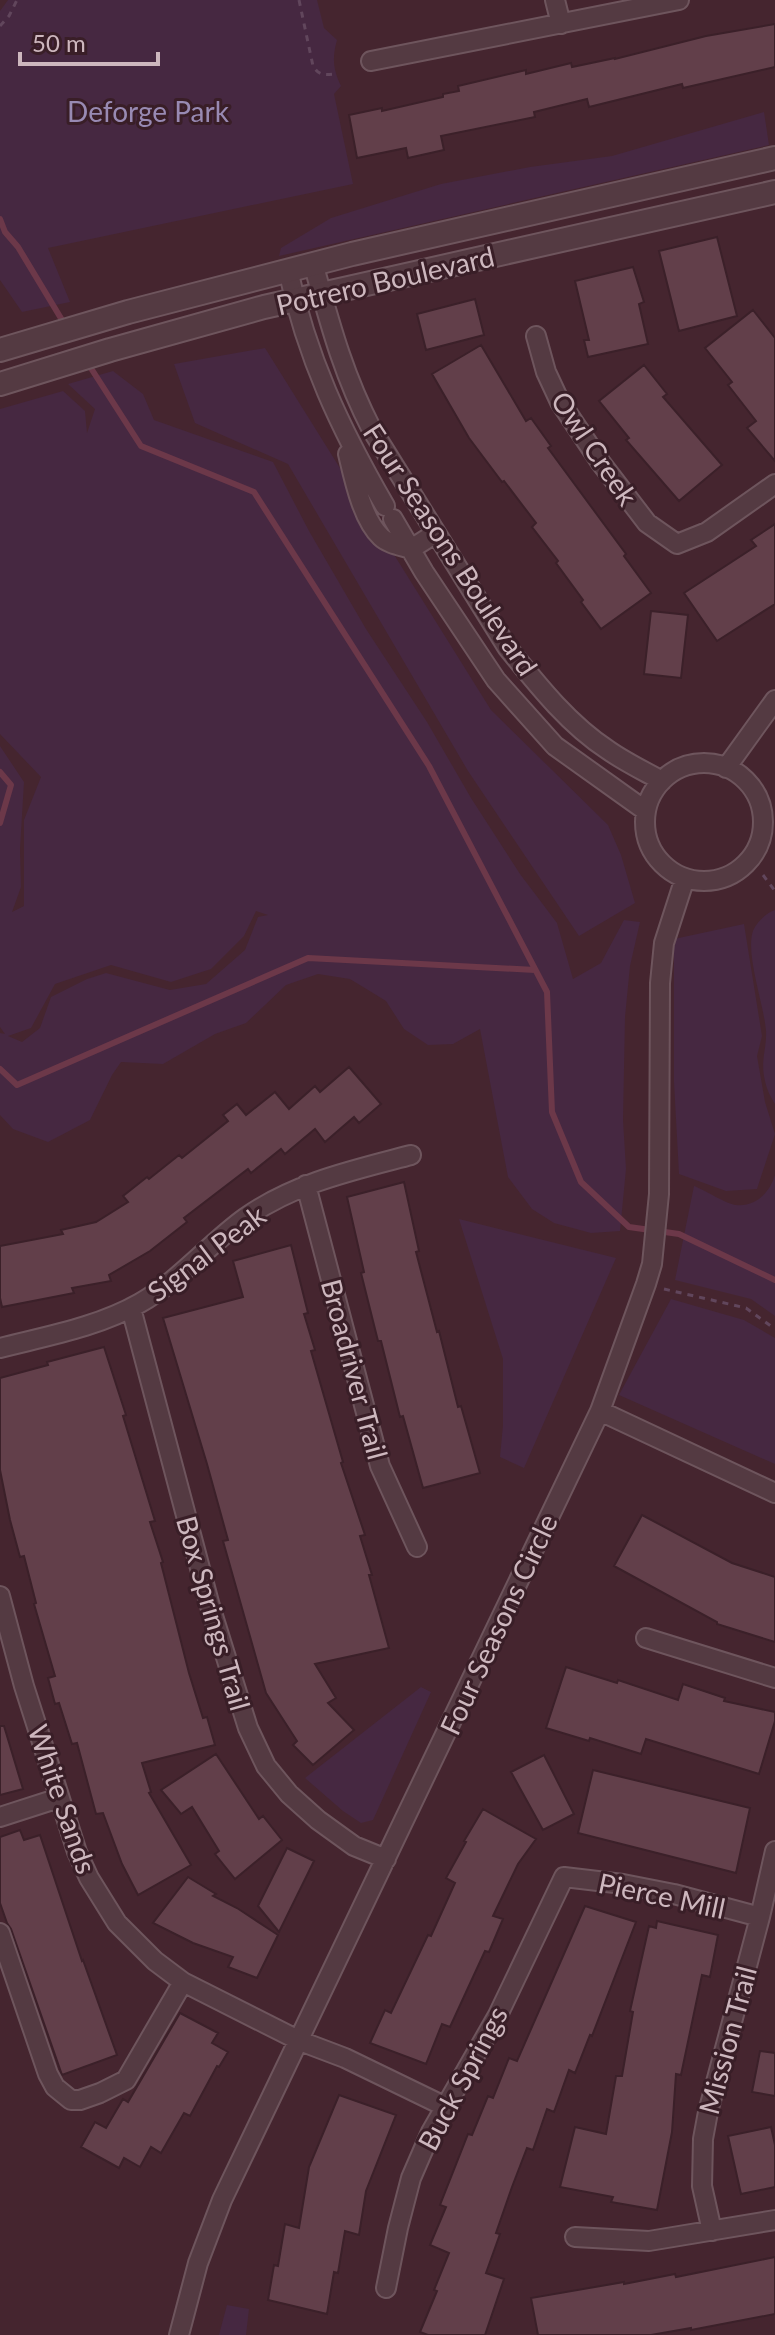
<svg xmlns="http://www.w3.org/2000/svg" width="775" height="2335" viewBox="0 0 775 2335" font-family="Lato,sans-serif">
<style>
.green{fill:#462841;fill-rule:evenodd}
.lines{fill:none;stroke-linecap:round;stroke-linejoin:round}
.stream{stroke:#6c3849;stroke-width:6}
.building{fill:#623f4a;stroke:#3b2029;stroke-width:2}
.minor-casing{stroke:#6e555d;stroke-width:22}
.tertiary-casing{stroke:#6e555d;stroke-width:26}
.path{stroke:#61465c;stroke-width:3;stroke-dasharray:6 6;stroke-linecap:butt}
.minor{stroke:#543a42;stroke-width:18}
.tertiary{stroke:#543a42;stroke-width:22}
.labels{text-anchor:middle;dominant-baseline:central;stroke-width:6;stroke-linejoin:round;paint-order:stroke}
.park-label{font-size:28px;fill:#988ab3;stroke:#391e27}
.street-label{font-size:28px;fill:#cdb7be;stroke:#391e27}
</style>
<rect width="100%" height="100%" fill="#45252f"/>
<path class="green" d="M8,0H317L324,28L337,40C332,58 333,69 341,86L334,94L353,184L48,248L70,302L22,312L0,280V11Z
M764,112L769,145L279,256L281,248L331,218L441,184L530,167L612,156Z
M265,348L491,710L608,825L621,855L635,903L579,936L468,771L288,464L195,423L174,364Z
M113,371L143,394L154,420L273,462L309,531L366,629L427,722L471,798L520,874L557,923L573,979L601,963L624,920L640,922L630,966L625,1017L623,1120L626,1169L620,1231L591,1233L554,1223L532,1209L508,1177L480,1029L453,1044L428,1045L404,1029L386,1001L373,993L350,979L318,974L286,985L246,1023L215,1034L163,1064L121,1062L112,1075L90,1120L48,1142L13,1129L0,1115V1033L5,1034L0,1027V746L24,782L20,849L21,887L12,912L24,906V820L41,777L0,734V409L63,391L85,411L87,433L95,409L68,384ZM256,911L268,915L258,917L245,950L206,984L170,990L106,973L87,979L51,997L40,1028L22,1042L8,1036L31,1028L55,984L111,965L171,982L211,969L244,936Z
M775,910V1104C770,1096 767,1090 765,1081C760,1061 767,1048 766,1031C764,1005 745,953 753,931C756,923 767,912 775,910Z
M744,924L762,1036L757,1056L765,1102L775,1134L757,1189L726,1191L679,1174L674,1082V939Z
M775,1175V1316L751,1299L675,1280L694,1186C705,1190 726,1204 736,1205C756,1207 770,1192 775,1175Z
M459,1219L616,1258L524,1468L500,1457L503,1425V1359Z
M671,1299L744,1320L775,1338V1464L619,1395Z
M421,1687L431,1692L373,1820L361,1823L343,1811L305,1778Z
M227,2305L249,2309L246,2335H219Z"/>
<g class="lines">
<path class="stream" d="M0,219L5,232L18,247L65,325
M87,362L141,446L254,492L429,766L547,992L552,1112L581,1182L629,1227L679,1234L775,1280
M0,772L11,785L0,823
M0,1069L17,1085L308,958L535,970"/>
</g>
<path class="building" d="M775,24V67L683,88L682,84L589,107L587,99L534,112L535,117L441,136L444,150L408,158L406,148L357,158L349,115L382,108V111L443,97V94L459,91L458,86L526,70V74L571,63L572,67L615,58V59L706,36Z
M717,237L737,316L679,331L659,251Z
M633,267L644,302L639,304L648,344L588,357L584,340H589L575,281Z
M475,299L484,335L426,350L417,314Z
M753,310L775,338V461L747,428L756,421L728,385L732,382L705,348Z
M481,345L526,421L531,418L551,446L548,448L626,554L624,556L651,593L601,629L581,602L583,600L556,563L558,561L532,527L536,523L504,481L502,482L469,438L432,374Z
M644,365L667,394L663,397L722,465L679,501L626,440L629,438L599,401Z
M775,524V604L717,641L684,593L756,546L751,540Z
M651,611L688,615L681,678L644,674Z
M349,1067L381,1104L359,1123L354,1117L325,1142L315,1129L285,1154L281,1149L251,1173L248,1169L184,1218L187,1222L150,1251L109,1275L111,1281L72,1288L74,1293L2,1307L0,1298V1246L63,1234L61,1230L96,1222L128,1202L123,1196L147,1177L149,1179L179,1155L182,1158L228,1121L223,1115L237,1104L246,1115L275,1092L289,1109L315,1086L320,1092Z
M404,1182L419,1251L416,1252L437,1332L439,1331L458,1407L461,1406L480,1473L423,1488L403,1416L400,1417L381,1341H378L361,1273L364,1272L347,1197Z
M291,1245L308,1313L304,1314L315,1350L311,1351L343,1462L341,1463L365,1535L360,1536L372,1575H369L389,1648L315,1664L336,1698L328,1703L354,1730L313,1765L293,1745L297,1741L266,1693L223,1541L228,1540L207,1464L163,1318L243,1297L233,1261Z
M104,1347L126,1415L123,1416L155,1521L150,1522L163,1562L161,1563L189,1673L203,1718L207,1717L215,1745L142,1763L151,1792L149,1793L191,1865L138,1895L122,1864L103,1813L96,1814L77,1743L72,1744L59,1703L55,1704L48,1678L55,1676L34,1604L36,1603L24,1556L20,1557L10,1520L0,1470V1378L48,1365L47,1362Z
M642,1515L732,1563L775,1577V1642L717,1624V1622L614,1566Z
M566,1667L617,1683L618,1680L678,1700L683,1684L725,1698L724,1701L775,1712V1721L759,1774L646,1739L641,1754L590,1738L589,1741L546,1728Z
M0,1726H4L23,1789L0,1795Z
M216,1754L259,1819L263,1816L282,1840L235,1879L215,1854L219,1851L192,1807L181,1814L161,1790Z
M544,1755L574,1814L543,1830L511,1772Z
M593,1770L750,1808L736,1873L578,1833Z
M483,1809L536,1839L518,1864L493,1916L503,1919L489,1952L485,1951L450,2027L442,2024L426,2064L370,2043L385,2010L391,2013L428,1935L431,1936L455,1883L446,1878L466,1842L464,1841Z
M20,1830L24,1840L40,1835L82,1961L83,1960L117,2055L62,2075L11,1929L7,1923L0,1903V1837Z
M287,1848L314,1861L279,1932L258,1906Z
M188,1877L216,1894L213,1896L237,1908L278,1935L257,1978L228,1967L233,1957L193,1943L153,1923Z
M585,1906L636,1922L592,2036L590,2035L575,2073L569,2070L554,2112L547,2109L533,2150L527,2148L512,2187L496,2233L500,2234L486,2273L504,2279L485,2335H428L420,2332L437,2291L434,2290L449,2253L430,2245L446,2207L440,2205L468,2134L472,2135L488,2096L493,2098L509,2058L517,2061Z
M657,1921L718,1935L710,1977L702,1975L681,2075L676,2074L672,2132L657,2210L611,2202L613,2197L560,2187L575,2127L606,2134L616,2076H622L633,2012L630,2011L649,1926L656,1928Z
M180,2013L218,2033L212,2043L228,2052L219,2067L217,2066L190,2116L184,2113L161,2153L151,2147L140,2167L124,2158L119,2168L81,2147L95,2122L106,2128L123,2099L128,2102Z
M760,2051L775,2053V2096L752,2092Z
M339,2095L396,2115L366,2191L359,2235L345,2231L338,2273L334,2272L327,2314L268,2300L274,2265L278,2266L285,2224L299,2228L309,2167Z
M771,2127L775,2145V2187L741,2194L728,2136Z
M775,2257V2314L691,2330V2328L651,2335H538L531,2298L624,2282V2284L675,2274L676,2277Z"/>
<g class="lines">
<g class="minor-casing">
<path id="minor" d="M555,0L561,24
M371,61L679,0
M313,263C330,324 343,374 372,430L507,647C536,683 568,724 608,750C625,762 644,771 662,781
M288,270C307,358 340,428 385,506
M536,336L546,372L560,402L601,463L647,523L677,544L707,532L775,484
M348,454C354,479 362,519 381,537C388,544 402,546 411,549L436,533
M393,519L424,572L496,680L555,746L646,811
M645 822a59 59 0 1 1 118 0a59 59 0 1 1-118 0Z
M726,768L775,700
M306,1185L380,1466L417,1547
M131,1308L210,1606L248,1728L266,1766L289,1794L318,1820L354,1846L386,1859
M0,1348C47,1336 98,1327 140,1303C179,1281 209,1244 245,1218C294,1183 354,1170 411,1155
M600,1411L775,1493
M0,1596L24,1686L77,1852L89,1878L117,1923L155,1961L183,1982L300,2041L345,2058L446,2107
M646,1638L775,1678
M0,1817L59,1798
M0,1933L48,2074L55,2087L71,2100H80L100,2093L126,2080L183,1982
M712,2231L702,2186L703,2139L708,2112L760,1917L775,1851
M575,2237L649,2241L775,2220
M386,2288L398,2228L411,2178L431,2132L498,2015L564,1877L623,1884L674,1894L760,1917
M179,2335L198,2263L222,2200L600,1411L646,1284L652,1264L659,1194L660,983L664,943L685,878"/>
</g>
<g class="tertiary-casing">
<path id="tertiary" d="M0,350L128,312L352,254L775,158
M0,384L110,350L264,307L775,192"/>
</g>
<path class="path" d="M299,0L313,66C319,76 325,75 336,74
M0,26L9,16L17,0
M763,875L775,891
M664,1289L746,1308L775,1329"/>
<use href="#minor" class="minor"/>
<use href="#tertiary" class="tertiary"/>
</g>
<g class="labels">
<g class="park-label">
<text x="148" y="111">Deforge Park</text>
</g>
<g class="street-label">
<text transform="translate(385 280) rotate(-13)">Potrero Boulevard</text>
<text transform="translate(595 448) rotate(56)">Owl Creek</text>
<text transform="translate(451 549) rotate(57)">Four Seasons Boulevard</text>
<text transform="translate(206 1253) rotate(-37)">Signal Peak</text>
<text transform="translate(355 1369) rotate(75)">Broadriver Trail</text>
<text transform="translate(214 1613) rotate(74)">Box Springs Trail</text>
<text transform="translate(498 1624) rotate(-65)">Four Seasons Circle</text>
<text transform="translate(63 1799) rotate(71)">White Sands</text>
<text transform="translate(662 1895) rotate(12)">Pierce Mill</text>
<text transform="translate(727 2040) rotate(-75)">Mission Trail</text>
<text transform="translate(462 2078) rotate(-62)">Buck Springs</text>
</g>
</g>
<path d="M20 52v12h138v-12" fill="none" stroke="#cdb7be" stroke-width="4"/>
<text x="32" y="52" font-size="24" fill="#cdb7be" stroke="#391e27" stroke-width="6" paint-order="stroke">50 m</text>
</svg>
